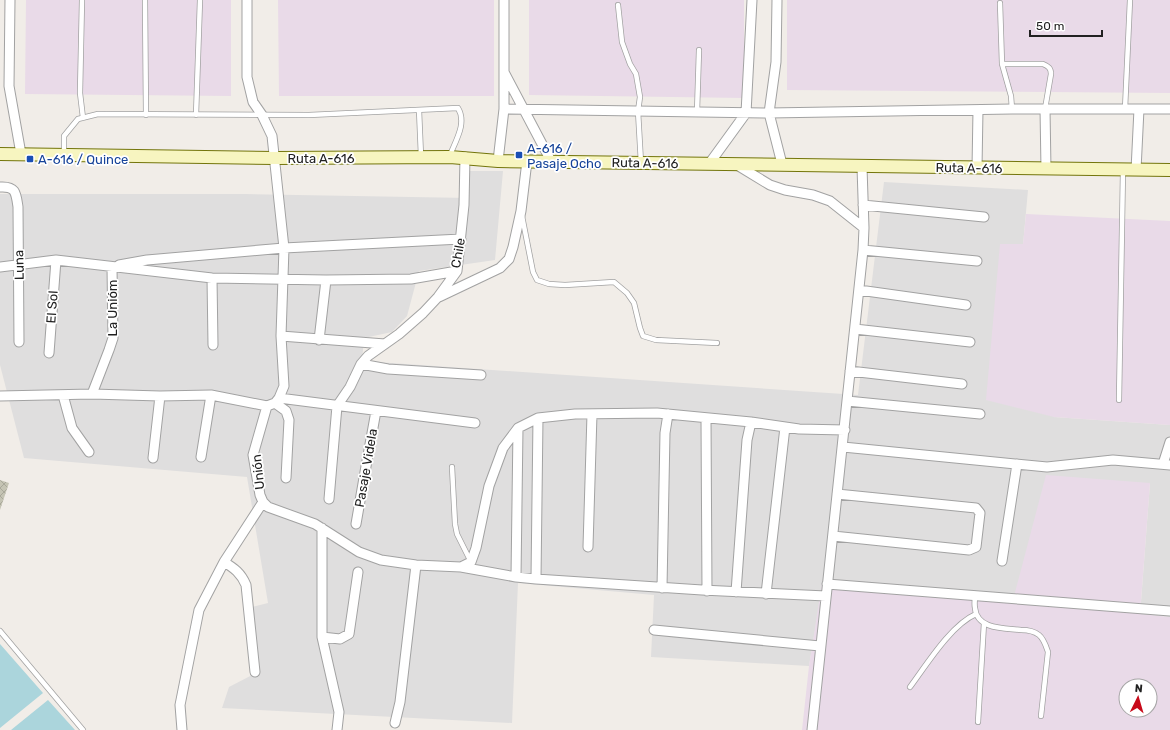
<svg xmlns="http://www.w3.org/2000/svg" width="1170" height="730" viewBox="0 0 1170 730" font-family="Rubik,sans-serif">
<style>
.residential{fill:#dfdede}
.industrial{fill:#e9dae8;fill-rule:evenodd}
.construction{fill:url(#construction-cross-hatch)}
.water{fill:#abd5dc}
.lines{fill:none;stroke-linecap:round;stroke-linejoin:round}
.service-casing{stroke:#a2a2a2;stroke-width:6}
.minor-casing{stroke:#a2a2a2;stroke-width:11}
.secondary-casing{stroke:#73750b;stroke-width:14}
.service{stroke:#fff;stroke-width:4.5}
.minor{stroke:#fff;stroke-width:9}
.secondary{stroke:#f7f5c0;stroke-width:12}
.transit-dot{fill:#1a4fb4;stroke:#fff;stroke-width:1.5}
.labels{text-anchor:middle;dominant-baseline:central;stroke-width:3.5;stroke-linejoin:round;paint-order:stroke}
.transit-label{font-size:13px;fill:#164399;stroke:#fff;text-anchor:start}
.street-label{font-size:13px;fill:#212121;stroke:#fff}
</style>
<defs>
<pattern id="construction-cross-hatch" width="8" height="8" patternUnits="userSpaceOnUse"><rect width="8" height="8" fill="#c5c4b4"/><path d="M0 0l8 8M0 8l8-8" fill="none" stroke="#a9a89a"/></pattern>
</defs>
<rect width="100%" height="100%" fill="#f1ede8"/>
<path class="residential" d="M468,171H503L495,260L419,271L407,316L392,332L364,338L362,361L858,395L884,182L1028,190L1023,245L1000,244L1054,417L1170,425V617L1140,615L1150,483L1013,600L823,583L809,666L651,657L654,595L518,583L512,723L222,708L229,687L260,671L252,607L268,603L247,477L24,458L0,365V194H245L469,198Z"/>
<path class="industrial" d="M26,0H231V96L25,94Z
M278,0H494V96H279Z
M529,0H744V98L529,95Z
M787,0H1170V93L787,90Z
M1026,214L1170,221V425L1054,417L986,400L1000,244H1023Z
M1046,475L1150,483L1140,614L1170,617V730H802L809,666L822,583L1013,600ZM1126,686H1150V710H1126Z"/>
<path class="construction" d="M0,480L9,483L0,510Z"/>
<path class="water" d="M0,644L43,693L0,728Z
M48,700L75,730H11Z"/>
<g class="lines">
<g class="service-casing">
<path id="service" d="M82,0L80,93L83,118
M145,0L146,115
M1000,3L1002,64L1011,96L1012,109
M618,5L622,42L630,64L636,74L640,97L638,111L641,163
M1002,64H1043C1048,66 1051,68 1051,74L1045,109
M1125,109L1130,0
M419,110L421,156
M697,112L699,50
M196,115L200,0
M64,154V136L78,119L98,114L309,115L458,108C467,123 456,140 450,155
M522,216L533,272L537,280L549,284L565,285L614,282L627,293L634,303L640,328L643,336L656,340L717,343
M1119,400L1123,170
M452,467L455,524L457,534L470,560
M975,595C975,600 974,604 975,608C977,630 1005,628 1021,630C1028,630 1034,631 1039,635C1044,639 1046,646 1048,652L1041,716
M0,631L83,730
M910,687C927,664 951,625 976,614
M978,722L984,623"/>
</g>
<g class="minor-casing">
<path id="minor" d="M10,0L9,86L21,154
M247,0V77L253,102L262,115L272,136L284,248L281,336L284,386L279,398L275,403L267,406L253,455L260,495L263,502L268,507L315,524L359,552L381,560L416,565L461,567L471,562L476,548L489,486L503,448L518,428L538,418L575,414L657,413L751,422L799,429L845,430
M777,0L776,62L769,113L782,164
M504,72L551,161
M504,109L769,113L1012,109H1170
M1045,109L1046,169
M498,161L504,109V0
M709,164L746,113L752,0
M737,165L770,185L785,190L813,195L830,201L864,228
M977,168L978,110
M1136,170L1139,109
M0,187C16,186 16,193 18,207L19,342
M863,205L984,217
M863,250L977,261
M119,265L147,260L284,248L461,239
M0,267L56,260L212,278L326,280L411,279L457,271
M212,278L213,345
M859,290L966,305
M439,297L500,268L509,259L513,247L521,211L527,161
M855,329L970,342
M281,336L385,344
M319,340L326,280
M49,353L56,260
M361,364L388,369L481,375
M850,371L962,384
M92,394L109,350L113,338L112,267
M63,395L72,428L89,452
M0,396L92,394L160,396L211,395L267,406
M279,398L475,423
M847,401L980,414
M275,403L286,411L289,420L286,478
M706,419L707,591
M843,447L1047,467L1113,460L1170,465
M201,457L211,395
M153,458L160,396
M1163,464L1170,442
M329,499L337,406L350,387L361,364L368,356L399,334L423,313L438,297L457,271L464,205L465,157
M356,524L365,472L376,411
M322,528V637L339,712L337,730
M833,536L969,550L976,547L980,513L976,508L837,494
M588,547L592,414
M1002,561L1017,464
M224,562C234,568 241,573 246,585L255,672
M461,567L516,577L536,579L702,590L826,596
M516,577L518,428
M536,579L538,418
M827,584L1170,611
M662,588L665,433L668,414
M736,592L747,440L751,422
M766,594L785,427
M654,630L820,646
M322,637L340,639L349,634L358,572
M395,723L400,702L416,565
M182,730L180,705L199,610L224,562L263,502
M812,730L863,250L864,228L862,167"/>
</g>
<g class="secondary-casing">
<path id="secondary" d="M0,154L275,158L450,157L498,161L1170,170"/>
</g>
<use href="#service" class="service"/>
<use href="#minor" class="minor"/>
<use href="#secondary" class="secondary"/>
</g>
<g class="transit-dot">
<rect x="515" y="151" width="8" height="8" rx="2"/>
<rect x="26" y="155" width="8" height="8" rx="2"/>
</g>
<g class="labels">
<g class="transit-label">
<text x="527" y="148">A-616 /<tspan x="527" dy="15">Pasaje Ocho</tspan></text>
<text x="38" y="159">A-616 / Quince</text>
</g>
<g class="street-label">
<text x="321" y="158">Ruta A-616</text>
<text transform="translate(645 163) rotate(1)">Ruta A-616</text>
<text transform="translate(969 168) rotate(1)">Ruta A-616</text>
<text transform="translate(458 253) rotate(-80)">Chile</text>
<text transform="translate(19 265) rotate(-91)">Luna</text>
<text transform="translate(52 307) rotate(-86)">El Sol</text>
<text transform="translate(112 308) rotate(-90)">La Unióm</text>
<text transform="translate(366 468) rotate(-80)">Pasaje Videla</text>
<text transform="translate(258 472) rotate(-96)">Unión</text>
</g>
</g>
<g transform="translate(1138 698) rotate(5)"><circle r="19" fill="#ffffff" stroke="#a6a6a6"/>
<path d="M0-3L7 15L0 10L-7 15Z" fill="#c80a1a"/>
<text y="-6" font-size="11" font-weight="bold" text-anchor="middle" fill="#212121">N</text>
</g>
<path d="M1030 30v6h72v-6" fill="none" stroke="#212121" stroke-width="2"/>
<text x="1036" y="30" font-size="12" fill="#212121" stroke="#ffffff" stroke-width="3" paint-order="stroke">50 m</text>
</svg>
